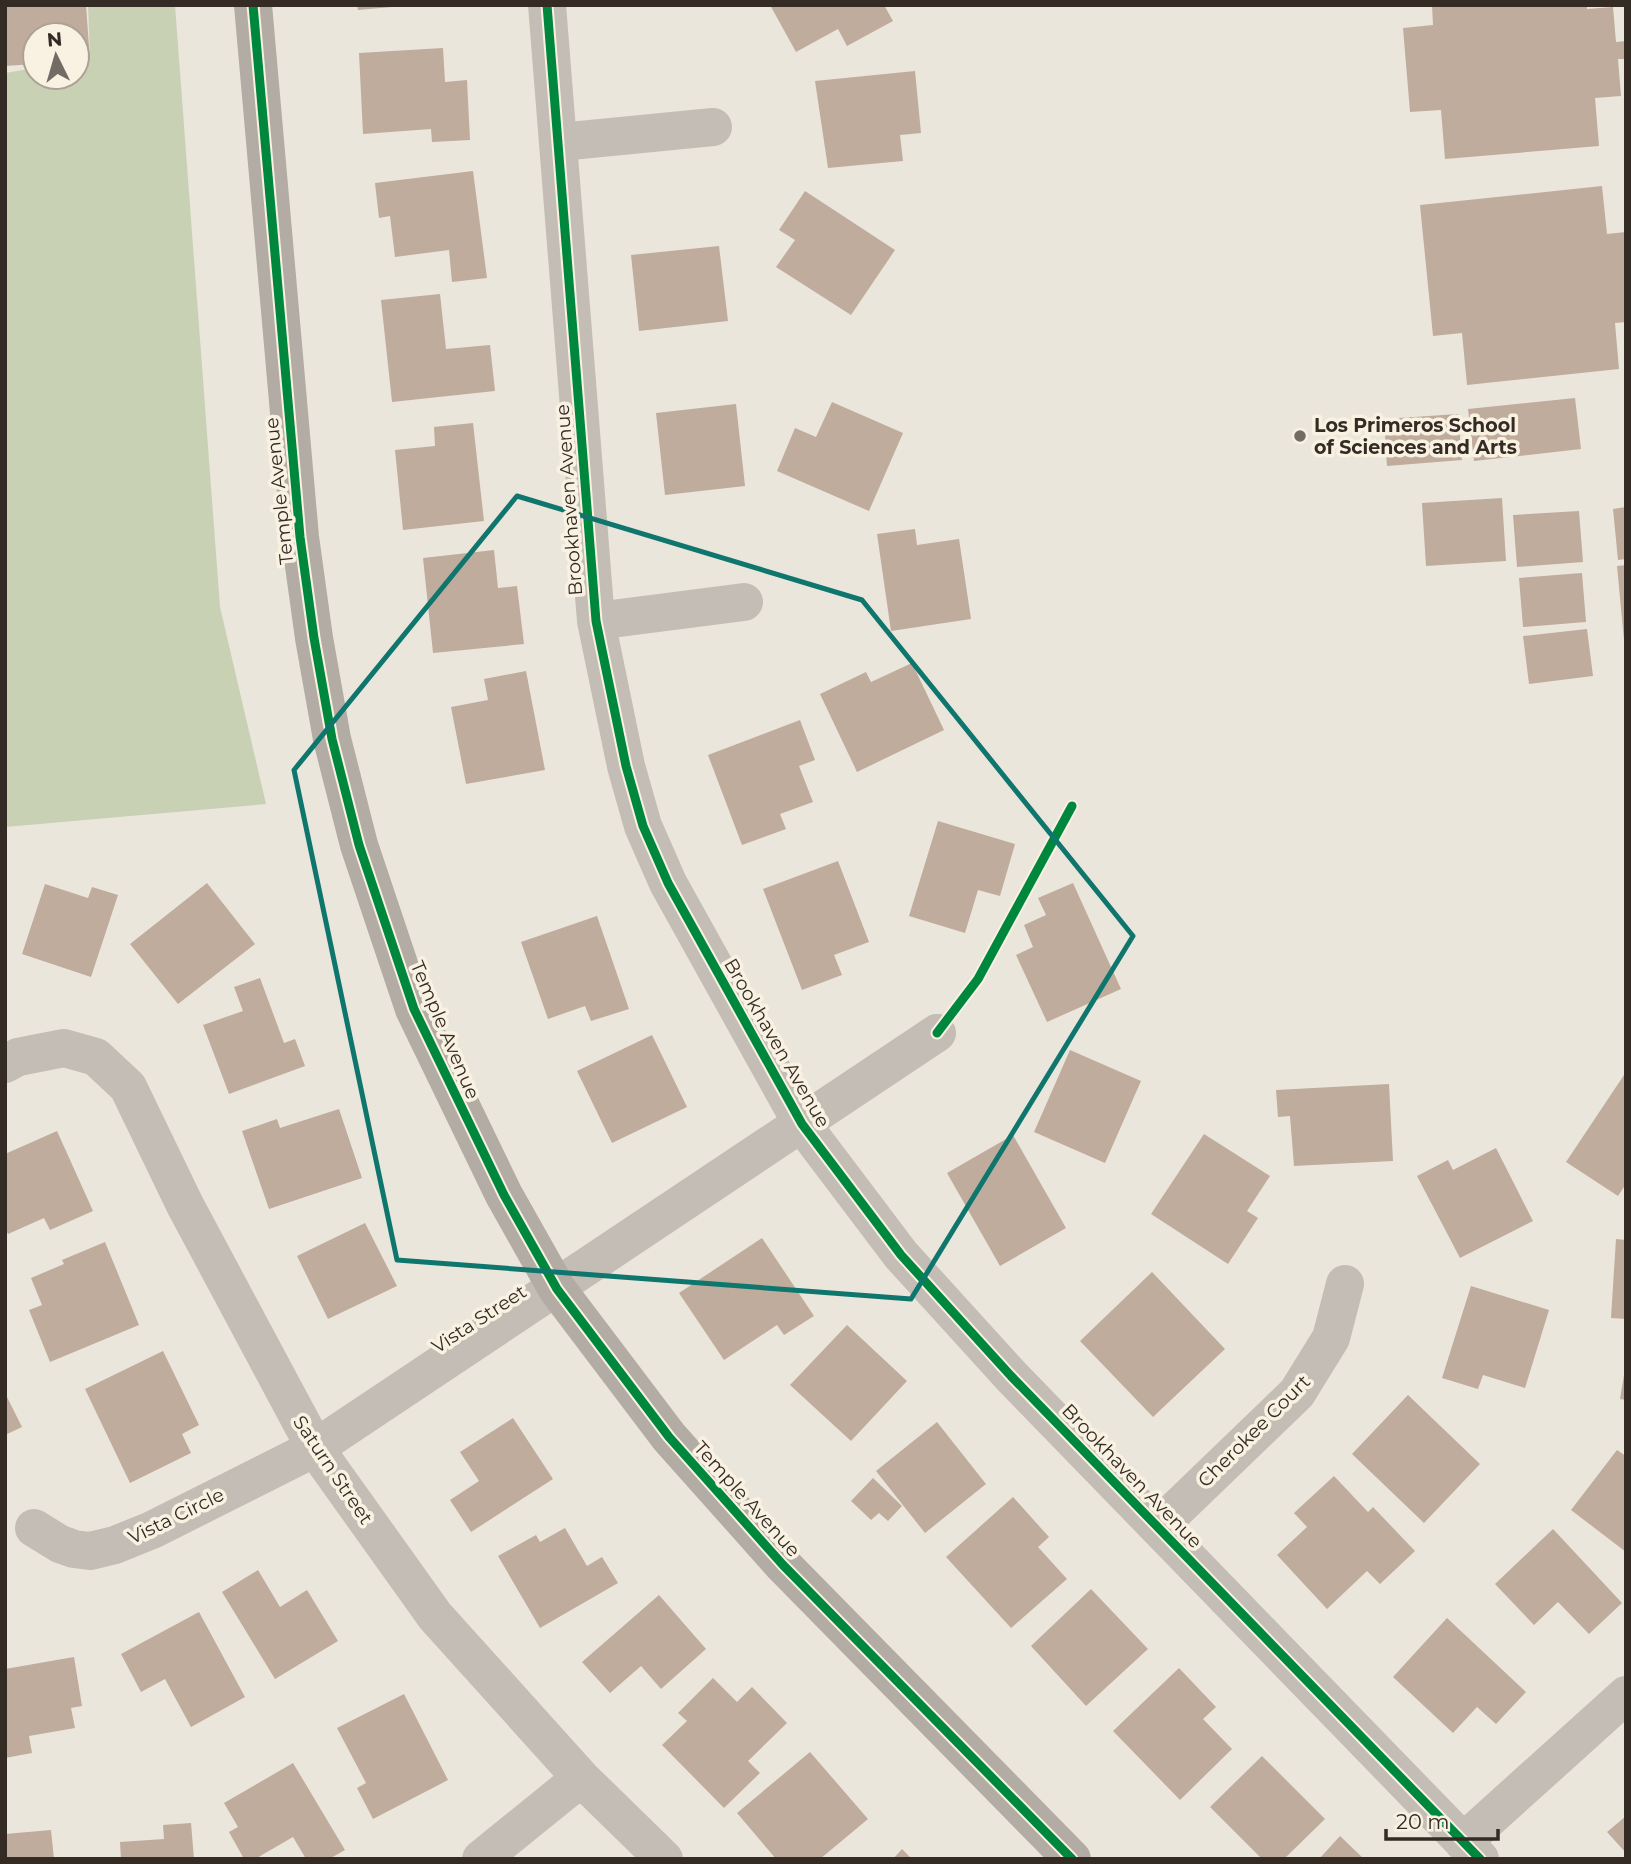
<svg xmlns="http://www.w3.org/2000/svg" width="1631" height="1864" viewBox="0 0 1631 1864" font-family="Montserrat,sans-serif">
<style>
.green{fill:#c8d1b4}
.building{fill:#bfac9c}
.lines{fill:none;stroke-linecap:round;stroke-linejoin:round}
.minor{stroke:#c3bdb5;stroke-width:38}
.major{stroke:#b2aca4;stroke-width:38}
.cycleway-casing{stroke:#f9f1e1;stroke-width:13}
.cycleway{stroke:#00873e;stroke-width:9}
.marked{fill:none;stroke:#0f766e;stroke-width:5;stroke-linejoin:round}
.poi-dot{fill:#736c64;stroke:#f9f1e1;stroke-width:2.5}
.labels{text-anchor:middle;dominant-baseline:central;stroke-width:7;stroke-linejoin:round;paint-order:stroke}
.poi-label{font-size:19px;font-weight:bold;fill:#332b24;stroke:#f9f1e1;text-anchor:start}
.street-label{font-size:19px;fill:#332b24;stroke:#f9f1e1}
</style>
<rect width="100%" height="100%" fill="#ebe6db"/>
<path class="green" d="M88,5H175L220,607L266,804L5,827V73L35,68V77H77V62L90,60Z"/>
<path class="building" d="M5,5H86L90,60L77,61V35H35V64L5,66Z
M357,5H392V7L358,10Z
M770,5H884L893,21L847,46L838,29L796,52Z
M1432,5H1587V9L1613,7L1616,42L1626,41V59H1618L1621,96L1595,98L1599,146L1445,159L1441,110L1410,112L1403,28L1433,25Z
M443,48L445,82L467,80L470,140L432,142L431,129L363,134L359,53Z
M915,71L921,133L900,135L903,161L828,168L815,81Z
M473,171L487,278L452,282L449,250L395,257L390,216L379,218L375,183Z
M1602,186L1607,234L1626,232V322L1615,323L1619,369L1467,385L1462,333L1433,336L1420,205Z
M805,191L895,250L851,315L776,267L795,240L779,230Z
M719,246L728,321L639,331L631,255Z
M440,294L446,349L490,345L495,391L392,402L381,300Z
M1575,398L1581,449L1474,461L1468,409Z
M832,402L903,433L869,511L777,471L795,428L816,437Z
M736,404L745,486L665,495L656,413Z
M1458,414L1462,460L1387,466L1384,419Z
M473,423L484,521L403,530L395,450L435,446L434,427Z
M1502,498L1506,561L1426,566L1422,503Z
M1626,507V559L1618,560L1613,509Z
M1579,511L1583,562L1517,567L1513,515Z
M915,529L917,545L959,539L971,619L891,631L877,534Z
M494,550L498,588L517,586L524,644L433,653L423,558Z
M1626,565V640H1624L1617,566Z
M1582,573L1586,622L1523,627L1519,578Z
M1587,629L1593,676L1529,684L1523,636Z
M912,663L944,730L857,772L820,694L866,672L871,682Z
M526,671L545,770L466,784L451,707L488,700L484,679Z
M800,720L815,760L799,766L813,802L780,814L786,829L742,845L708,755Z
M938,821L1015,844L1000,896L978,890L965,933L909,916Z
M838,861L869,942L834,955L842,975L802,990L763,889Z
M207,883L255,944L178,1004L130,944Z
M1073,883L1121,989L1047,1022L1016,955L1033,947L1024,925L1046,915L1038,898Z
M45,884L88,898L92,887L118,895L91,977L22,954Z
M597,916L629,1009L591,1021L585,1006L548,1019L521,942Z
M260,978L284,1043L295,1039L305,1066L229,1094L203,1025L243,1011L234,987Z
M652,1035L687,1107L612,1143L577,1071Z
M1070,1050L1141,1081L1105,1163L1034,1132Z
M1626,1072V1184L1618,1196L1566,1162Z
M1389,1084L1393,1161L1294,1166L1290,1116L1278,1117L1276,1090Z
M339,1109L362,1178L269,1209L242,1131L277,1119L280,1128Z
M57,1131L93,1211L50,1230L44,1218L8,1234L5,1228V1154Z
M1204,1134L1270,1176L1247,1211L1258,1218L1228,1264L1151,1214Z
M1013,1135L1066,1228L1000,1266L947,1173Z
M1496,1148L1533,1221L1460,1258L1417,1176L1448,1160L1453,1170Z
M365,1223L397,1286L328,1319L297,1256Z
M762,1238L814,1316L784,1335L777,1325L724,1360L679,1293Z
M1616,1239L1626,1240V1319L1611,1318Z
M105,1242L139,1325L50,1362L29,1310L42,1305L31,1278L64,1264L62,1260Z
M1152,1272L1225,1349L1153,1417L1080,1341Z
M1471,1286L1549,1310L1525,1388L1483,1375L1478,1389L1442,1378Z
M847,1325L907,1381L851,1441L790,1385Z
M163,1351L199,1425L182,1434L191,1453L130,1483L85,1389Z
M1624,1375H1626V1400L1620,1399Z
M5,1393L22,1427L5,1435Z
M1408,1395L1480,1464L1424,1523L1352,1454Z
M513,1418L553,1479L471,1532L450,1500L479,1481L460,1452Z
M937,1422L986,1484L925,1533L876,1471Z
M1617,1450L1626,1456V1552L1571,1510Z
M1334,1476L1368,1512L1373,1507L1415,1551L1380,1584L1367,1571L1327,1609L1277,1555L1307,1527L1294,1513Z
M873,1478L902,1506L888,1521L879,1513L871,1520L851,1501Z
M1013,1497L1049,1537L1038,1547L1067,1579L1011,1628L946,1557Z
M565,1528L587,1566L602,1557L618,1583L540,1628L498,1556L536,1535L540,1542Z
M1553,1529L1622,1603L1589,1634L1558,1602L1534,1625L1495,1584Z
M258,1570L280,1607L307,1590L338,1641L275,1679L222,1592Z
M1091,1589L1148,1649L1086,1706L1031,1646Z
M659,1595L706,1649L661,1689L641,1666L610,1693L582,1662Z
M199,1612L245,1697L191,1727L165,1679L141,1692L121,1654Z
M1447,1618L1526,1692L1496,1724L1477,1707L1453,1733L1393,1677Z
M74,1657L82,1706L71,1708L75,1728L29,1736L32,1753L5,1758V1669Z
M1179,1668L1216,1707L1203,1719L1232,1749L1180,1800L1113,1731Z
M713,1678L737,1702L752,1687L787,1723L748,1761L760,1773L724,1808L662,1745L687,1721L678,1713Z
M404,1694L448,1780L373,1819L357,1788L366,1783L337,1728Z
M810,1752L868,1819L820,1859H776L737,1813Z
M1262,1756L1325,1819L1284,1859H1262L1210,1807Z
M293,1763L345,1850L329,1859H306L293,1837L255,1859H244L229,1832L238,1827L224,1803Z
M1626,1816V1853L1607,1832Z
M191,1823L194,1859H121L120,1842L164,1839L163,1825Z
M51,1830L54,1859H5V1834Z
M1340,1836L1364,1859H1319Z
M902,1849L912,1859H893Z"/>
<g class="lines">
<path class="minor" d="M547,5L596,621L626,766L643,826L668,883L802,1124L901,1255L1011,1376L1480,1859
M560,142L713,127
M596,621L744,602
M5,1064L18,1057L64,1048L96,1057L128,1087L185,1205L315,1448L435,1616L581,1778L664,1859
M1158,1527L1297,1393L1331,1338L1345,1284
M34,1528L60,1544L74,1549L90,1551L115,1545L152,1530L315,1448L937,1033
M1463,1842L1626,1695
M481,1859L581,1778"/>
<path class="major" d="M253,5L300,537L314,638L332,739L359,845L414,1009L504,1195L557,1289L669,1437L783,1565L1072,1859"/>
<g class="cycleway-casing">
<path id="cycleway" d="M253,5L300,537L314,638L332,739L359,845L414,1009L504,1195L557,1289L669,1437L783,1565L1072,1859
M547,5L596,621L626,766L643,826L668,883L802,1124L901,1255L1011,1376L1480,1859
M937,1033L978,979L1072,806"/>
</g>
<use href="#cycleway" class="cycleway"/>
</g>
<path class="marked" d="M517,496L862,600L1133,936L911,1299L397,1260L294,770Z"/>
<circle class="poi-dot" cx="1300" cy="436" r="7"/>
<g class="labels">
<g class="poi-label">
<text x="1314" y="425">Los Primeros School<tspan x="1314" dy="22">of Sciences and Arts</tspan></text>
</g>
<g class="street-label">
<text transform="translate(279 491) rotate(-96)">Temple Avenue</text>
<text transform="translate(569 500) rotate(-94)">Brookhaven Avenue</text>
<text transform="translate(445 1030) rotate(67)">Temple Avenue</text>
<text transform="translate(777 1043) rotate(60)">Brookhaven Avenue</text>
<text transform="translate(479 1319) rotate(-33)">Vista Street</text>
<text transform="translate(1254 1431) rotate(-45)">Cherokee Court</text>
<text transform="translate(333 1470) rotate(56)">Saturn Street</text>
<text transform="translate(1132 1476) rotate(46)">Brookhaven Avenue</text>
<text transform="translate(747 1499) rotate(48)">Temple Avenue</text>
<text transform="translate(176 1516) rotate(-26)">Vista Circle</text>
</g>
</g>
<rect width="1631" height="1864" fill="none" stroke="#332b24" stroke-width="14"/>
<g transform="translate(56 56) rotate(355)"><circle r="33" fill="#f9f1e1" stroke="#aaa295" stroke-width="2"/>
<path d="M0-5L12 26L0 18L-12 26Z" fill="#736c64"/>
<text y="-10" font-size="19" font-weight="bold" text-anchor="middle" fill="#332b24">N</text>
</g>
<path d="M1386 1829v10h112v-10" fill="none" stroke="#332b24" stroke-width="3.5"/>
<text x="1396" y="1829" font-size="21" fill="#332b24" stroke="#f9f1e1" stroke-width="5" paint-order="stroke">20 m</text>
</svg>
